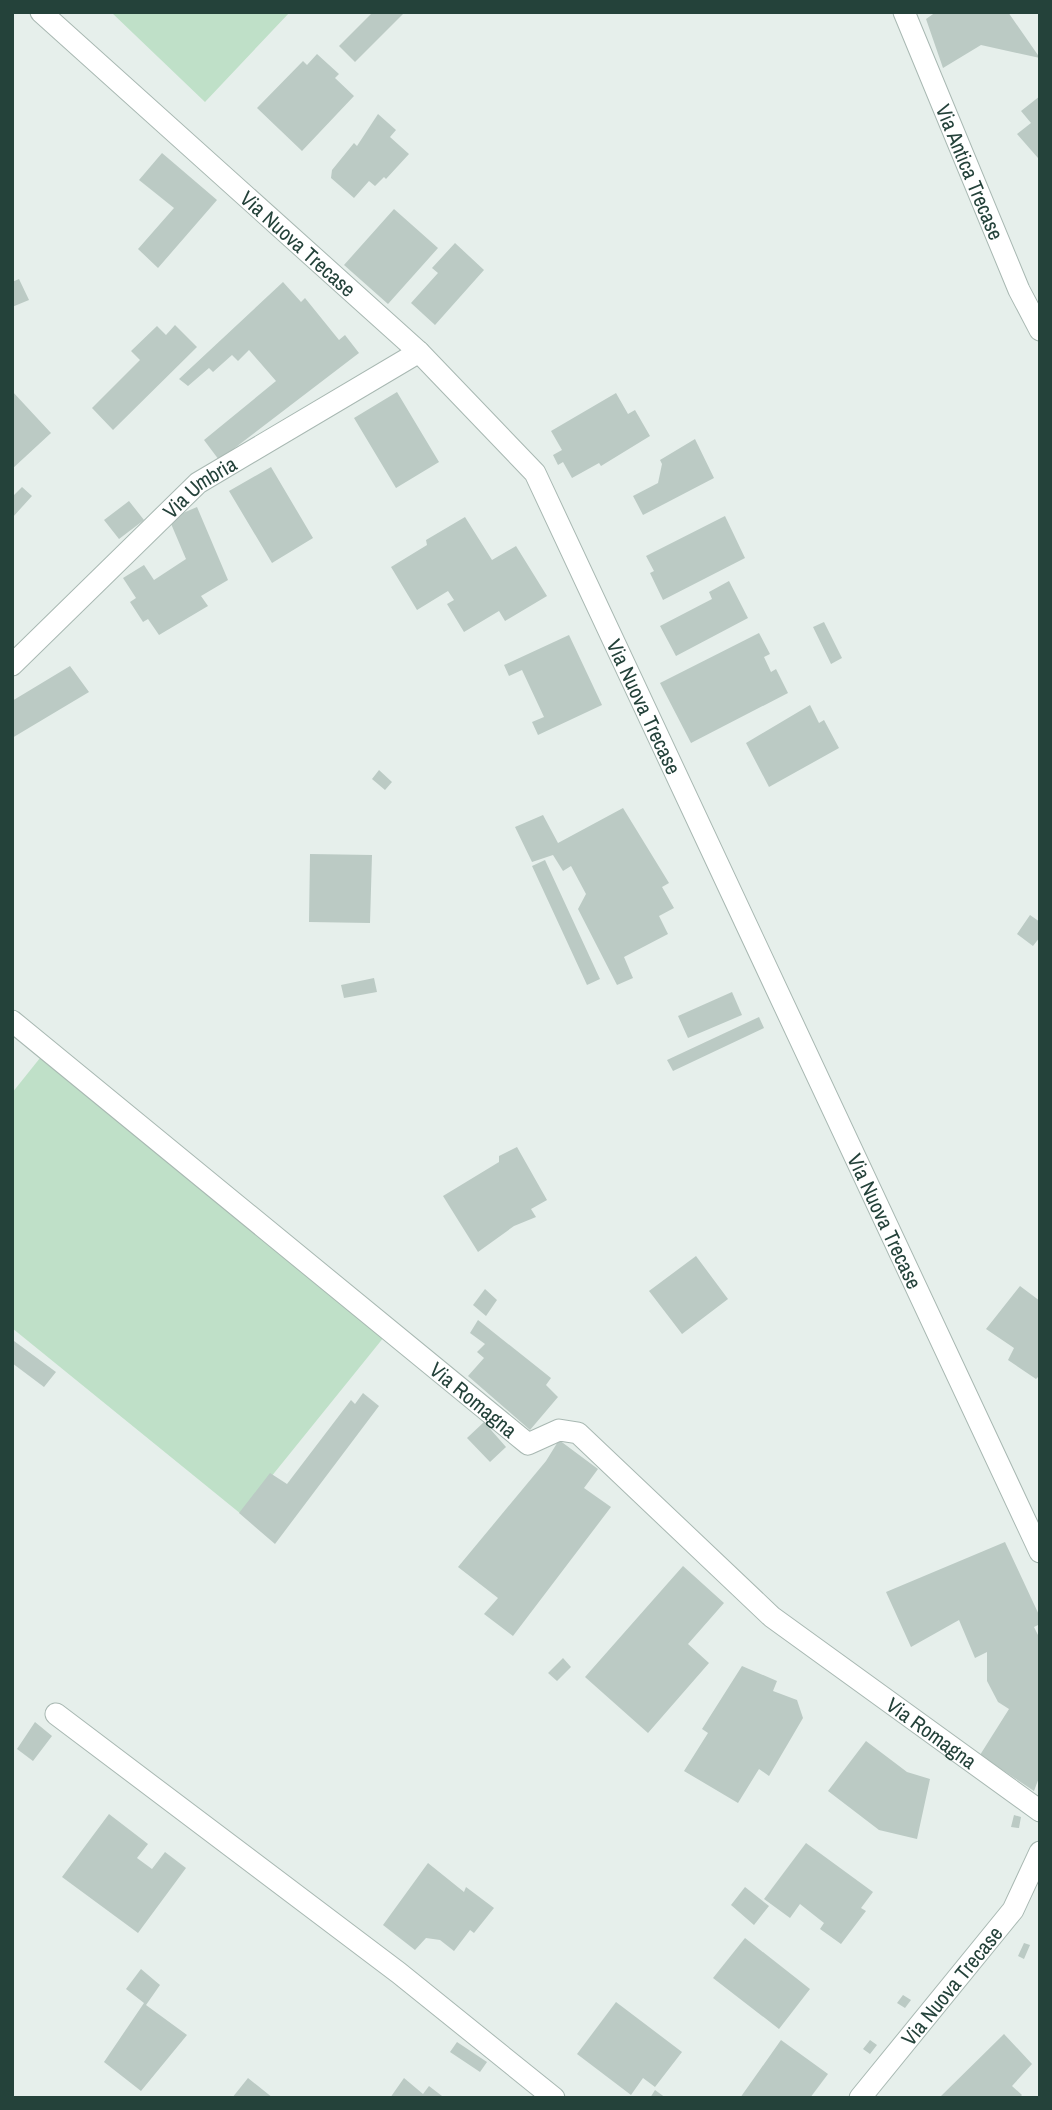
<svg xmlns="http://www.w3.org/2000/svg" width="1052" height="2110" viewBox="0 0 1052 2110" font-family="'Archivo Narrow',sans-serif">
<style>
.green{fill:#bfe0c8}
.building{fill:#bbcac4}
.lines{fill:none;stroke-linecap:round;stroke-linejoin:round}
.minor-casing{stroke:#a8b8b2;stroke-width:23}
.minor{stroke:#fff;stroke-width:21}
.labels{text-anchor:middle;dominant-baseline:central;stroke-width:6;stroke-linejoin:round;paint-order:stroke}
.street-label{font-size:21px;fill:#24423a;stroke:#f7fbf9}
</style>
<rect width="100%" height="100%" fill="#e6efeb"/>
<path class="green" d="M111,12H290L205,102Z
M40,1058L384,1337L241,1514L12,1328V1093Z"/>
<path class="building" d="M373,12H405L355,62L339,46Z
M936,12H1008L1040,58L981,45L943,68L926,19Z
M317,54L339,74L335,78L354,96L302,151L257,108L303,61L307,65Z
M1040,96V156L1038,158L1017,134L1031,123L1021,111Z
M378,114L396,130L390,137L409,154L386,179L384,177L375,186L369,181L354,198L331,178L332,170L354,143L357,146Z
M162,153L217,200L158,268L138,249L174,208L139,180Z
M394,209L438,248L388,304L344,265Z
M455,243L484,270L435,325L411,303L438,273L432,268Z
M19,279L29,300L12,307V282Z
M283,282L301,302L305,298L339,340L345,335L359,353L219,460L204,440L276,381L249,350L238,361L232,355L213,372L209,368L188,386L179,379Z
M175,325L197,347L113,430L92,408L140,360L131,351L157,326L166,335Z
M12,391L51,433L12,469Z
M397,392L439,462L396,488L354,418Z
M616,393L628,414L635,410L650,436L601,466L599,463L572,478L563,462L558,465L553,455L562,450L551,431Z
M695,439L714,478L643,515L633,496L658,483L662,464L660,460Z
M271,467L313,538L272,563L229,491Z
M22,487L32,496L12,518V497Z
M129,501L144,520L119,539L104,520Z
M197,507L228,580L201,596L208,606L159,635L148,619L143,622L130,602L136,598L123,578L144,565L154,580L186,559L169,519Z
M725,516L745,558L663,600L650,573L654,571L646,556Z
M465,517L492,560L516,546L547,596L505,621L499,611L464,632L447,604L454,600L448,591L417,610L391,567L427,545L426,540Z
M729,581L748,618L676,656L660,626L712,599L709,592Z
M824,622L842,658L831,664L813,627Z
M759,633L770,654L764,657L771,672L776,669L788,693L691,743L660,683Z
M569,635L602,705L538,735L532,722L544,717L522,670L509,676L504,665Z
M70,666L89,692L12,738V701Z
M810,705L819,723L824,720L839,748L769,787L746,743Z
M379,770L392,782L385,790L372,779Z
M623,808L669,883L662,887L674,908L659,916L668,934L624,957L633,978L617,985L578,909L586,894L571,866L563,871L553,855L532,862L515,827L543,815L558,843Z
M310,854L372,855L370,923L309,922Z
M545,860L600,979L587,985L532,866Z
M1030,915L1040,922V937L1033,946L1017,934Z
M374,978L377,992L344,998L341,985Z
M732,992L742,1015L688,1038L678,1016Z
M759,1017L764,1028L673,1071L667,1060Z
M517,1147L547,1200L531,1209L536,1217L514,1226L478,1252L443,1196L499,1162V1156Z
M696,1256L728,1299L682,1334L649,1291Z
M1020,1286L1040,1301V1375L1036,1379L1008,1360L1014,1348L986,1329Z
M485,1289L497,1300L486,1316L473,1305Z
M478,1320L551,1378L546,1385L558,1397L530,1430L468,1376L484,1358L477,1352L485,1344L470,1333Z
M14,1341L56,1372L44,1387L12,1363Z
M363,1393L379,1406L275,1544L239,1513L270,1473L287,1484L351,1400L355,1404Z
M484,1422L506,1447L490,1462L467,1438Z
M559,1440L598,1469L584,1488L611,1507L513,1636L484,1614L498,1598L458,1567L546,1461Z
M1005,1542L1040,1617V1624L1034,1627L1040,1639V1775L1034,1791L980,1755L1009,1709L998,1702L987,1681V1652L975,1658L959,1620L911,1647L886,1592Z
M683,1566L724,1603L688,1644L709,1663L648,1733L585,1677Z
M563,1658L571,1667L557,1681L548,1673Z
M742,1666L777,1681L773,1691L797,1700L803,1718L769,1776L759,1769L738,1803L684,1771L708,1733L702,1729Z
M35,1722L52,1736L33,1761L17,1749Z
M866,1741L907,1772L930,1779L917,1839L879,1830L828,1791Z
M109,1814L148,1844L137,1858L152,1869L165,1852L186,1868L138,1933L62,1877Z
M1014,1815L1021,1817L1019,1828L1011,1827Z
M806,1843L873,1892L861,1908L866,1911L841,1944L820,1929L824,1923L800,1904L790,1918L764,1899Z
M428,1863L464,1892L466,1887L494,1908L474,1933L470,1930L454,1951L440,1940L426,1938L415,1950L383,1925Z
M745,1887L769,1906L754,1925L731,1905Z
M745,1938L810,1989L779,2029L713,1978Z
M1024,1943L1030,1945L1024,1959L1018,1956Z
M141,1969L160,1985L146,2005L187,2035L141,2091L104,2062L144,2003L126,1989Z
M903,1995L911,2000L905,2008L897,2003Z
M616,2002L682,2052L655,2087L643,2078L631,2095L577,2054Z
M1004,2034L1032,2064L1012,2086L1022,2095L1019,2098H939Z
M781,2040L828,2074L810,2098H740Z
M870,2040L877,2045L870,2054L863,2049Z
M457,2042L487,2062L480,2072L450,2052Z
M248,2078L273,2098H232Z
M404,2078L423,2094L429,2086L442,2096L390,2098Z
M655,2090L666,2098H650Z"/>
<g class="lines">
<g class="minor-casing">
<g id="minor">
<path id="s1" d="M41,12L419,352L535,473L1040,1552"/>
<path id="s2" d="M904,12L1019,290L1040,330"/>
<path id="s3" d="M12,665L198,483L419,352"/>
<path id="s4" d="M12,1021L528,1444L559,1430L578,1433L772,1617L1040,1811"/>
<path d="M56,1714L399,1973L554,2098"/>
<path id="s5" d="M860,2098L1013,1910L1040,1852"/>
</g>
</g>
<use href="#minor" class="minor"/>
</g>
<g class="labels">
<g class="street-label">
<text stroke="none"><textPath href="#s2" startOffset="173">Via Antica Trecase</textPath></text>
<text stroke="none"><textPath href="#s1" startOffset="346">Via Nuova Trecase</textPath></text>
<text stroke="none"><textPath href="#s3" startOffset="259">Via Umbria</textPath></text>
<text stroke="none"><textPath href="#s1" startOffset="934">Via Nuova Trecase</textPath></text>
<text stroke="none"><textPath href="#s1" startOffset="1502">Via Nuova Trecase</textPath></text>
<text stroke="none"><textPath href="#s4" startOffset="597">Via Romagna</textPath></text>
<text stroke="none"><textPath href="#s4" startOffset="1185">Via Romagna</textPath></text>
<text stroke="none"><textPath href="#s5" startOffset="145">Via Nuova Trecase</textPath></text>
</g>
</g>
<rect width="1052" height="2110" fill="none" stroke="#24423a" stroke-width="28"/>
</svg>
